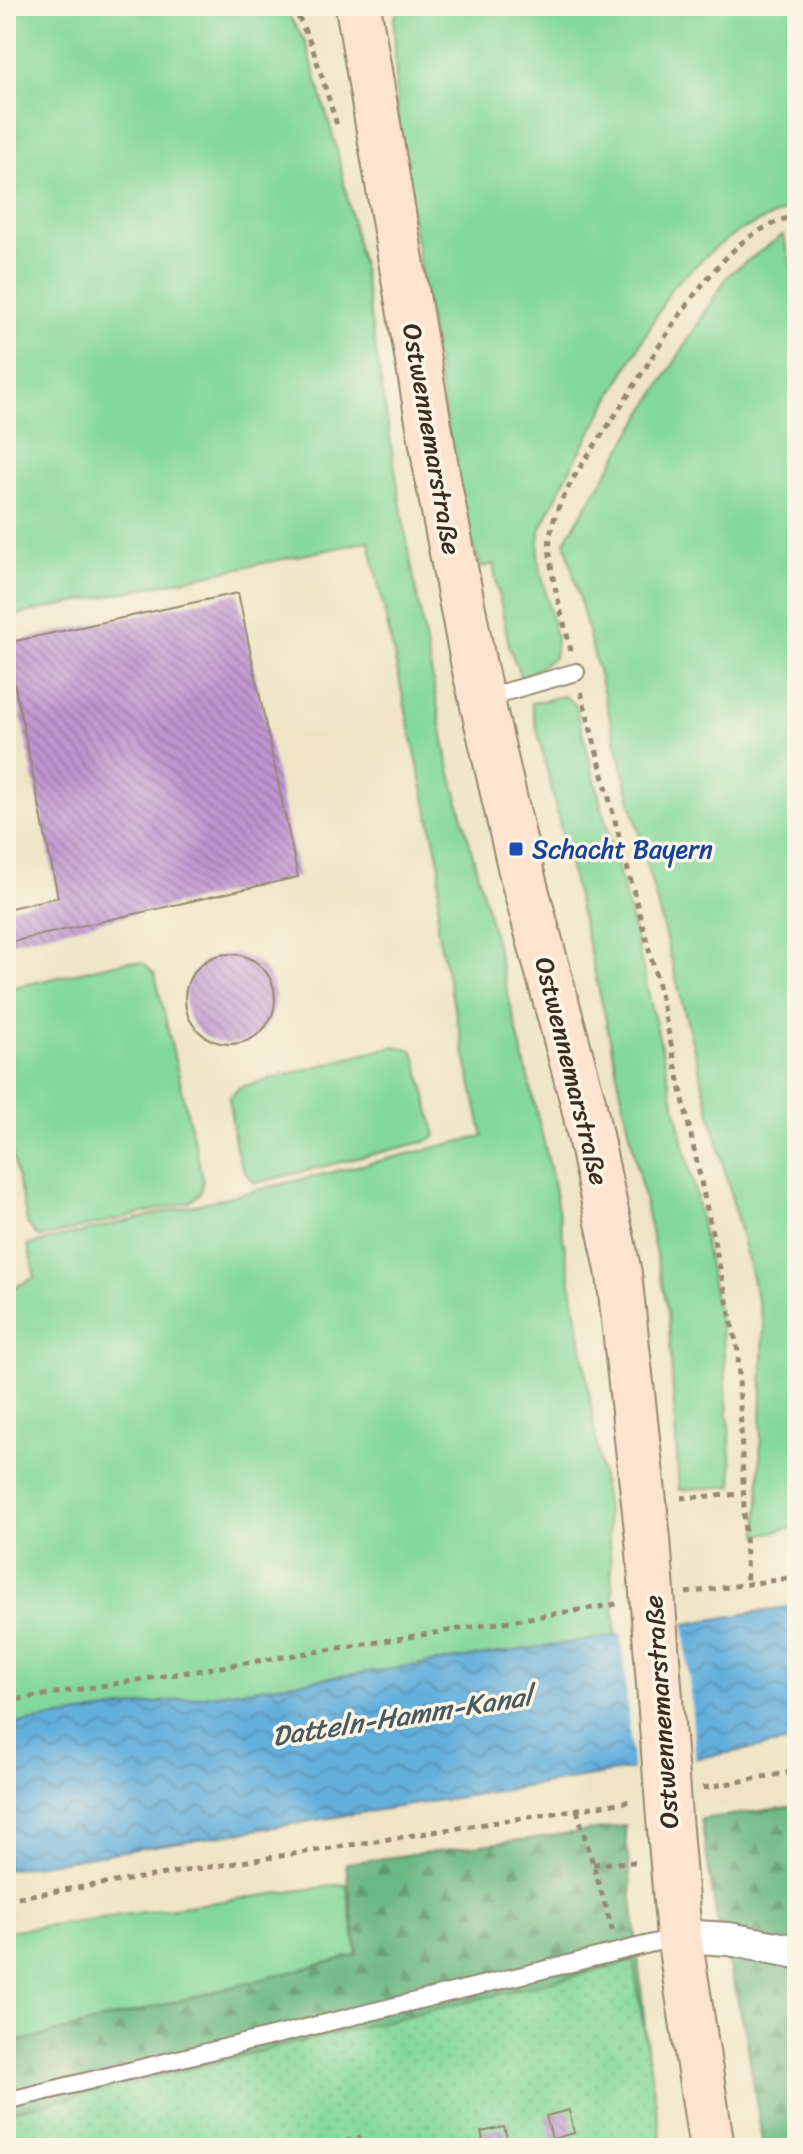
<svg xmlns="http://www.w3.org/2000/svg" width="803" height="2154" viewBox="0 0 803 2154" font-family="Sriracha,sans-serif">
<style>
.grass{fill:#83d89b;stroke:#5f815c;stroke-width:2}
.forest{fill:url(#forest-firs);stroke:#527150;stroke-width:2}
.garden{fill:url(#garden-dots);stroke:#5f815c;stroke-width:2}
.water{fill:url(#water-waves);stroke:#4f6c7d;stroke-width:2}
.pier{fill:#efe5c6}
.building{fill:url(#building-back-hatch)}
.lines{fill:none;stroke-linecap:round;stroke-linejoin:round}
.lane-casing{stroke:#958872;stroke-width:20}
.street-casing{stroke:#958872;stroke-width:36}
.secondary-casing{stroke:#958872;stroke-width:48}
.path{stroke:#958872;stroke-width:5;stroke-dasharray:6 6;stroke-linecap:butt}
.lane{stroke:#fff;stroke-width:16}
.street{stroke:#fff;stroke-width:32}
.secondary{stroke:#fde4d1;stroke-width:44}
.secondary-bridge-casing{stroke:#958872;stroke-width:48;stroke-linecap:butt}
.secondary-bridge{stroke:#fde4d1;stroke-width:44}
.transit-dot{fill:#1a4fb4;stroke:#fcf5e5;stroke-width:3}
.labels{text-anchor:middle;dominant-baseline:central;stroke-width:7;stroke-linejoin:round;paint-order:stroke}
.street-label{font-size:26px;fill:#3b2a1e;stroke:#fcf5e5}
.transit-label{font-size:26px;fill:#164399;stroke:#fcf5e5;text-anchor:start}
.water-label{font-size:28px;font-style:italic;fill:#495960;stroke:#fcf5e5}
</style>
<defs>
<pattern id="forest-firs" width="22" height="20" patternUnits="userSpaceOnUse" patternTransform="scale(2)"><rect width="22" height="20" fill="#6ab883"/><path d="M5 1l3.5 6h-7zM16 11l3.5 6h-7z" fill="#58966b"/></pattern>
<pattern id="garden-dots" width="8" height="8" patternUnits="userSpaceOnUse" patternTransform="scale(2)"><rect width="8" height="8" fill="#83d89b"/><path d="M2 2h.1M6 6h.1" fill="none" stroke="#72ba85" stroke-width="1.8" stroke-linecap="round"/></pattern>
<pattern id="water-waves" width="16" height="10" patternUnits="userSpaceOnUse" patternTransform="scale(2)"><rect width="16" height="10" fill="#63afdc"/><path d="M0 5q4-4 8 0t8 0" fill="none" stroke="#538fb2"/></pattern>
<pattern id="building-back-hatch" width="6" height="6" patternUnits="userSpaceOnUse" patternTransform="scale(2)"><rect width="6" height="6" fill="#be95d1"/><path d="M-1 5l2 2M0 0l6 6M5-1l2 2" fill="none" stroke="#9c7aa9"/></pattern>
</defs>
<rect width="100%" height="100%" fill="#fcf5e5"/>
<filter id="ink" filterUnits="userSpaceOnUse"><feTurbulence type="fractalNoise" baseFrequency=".0125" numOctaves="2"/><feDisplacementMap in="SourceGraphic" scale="16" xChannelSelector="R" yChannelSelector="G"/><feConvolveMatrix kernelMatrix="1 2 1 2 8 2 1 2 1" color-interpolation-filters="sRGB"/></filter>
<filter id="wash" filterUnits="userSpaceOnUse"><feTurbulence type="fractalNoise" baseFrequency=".006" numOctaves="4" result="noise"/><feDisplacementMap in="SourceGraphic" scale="32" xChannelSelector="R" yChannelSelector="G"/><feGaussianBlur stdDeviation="1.8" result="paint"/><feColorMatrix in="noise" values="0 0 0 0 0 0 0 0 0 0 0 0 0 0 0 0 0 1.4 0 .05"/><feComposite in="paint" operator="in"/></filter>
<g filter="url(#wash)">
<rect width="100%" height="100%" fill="#efe5c6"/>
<path class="grass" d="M6,6H283L306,43L337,150L363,272L405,531L448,762L488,912L552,1176L580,1333L607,1513L616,1636L6,1725V1292L35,1277L28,1245L483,1136L437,929L440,866L369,541L6,617Z
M399,6H797V205L741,230L715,248L673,286L568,473L540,530L538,558L556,638L554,658L521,678L509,646L493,564L481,567L461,510L398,135L394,20Z
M783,235L797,286V1527L758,1535L764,1325L565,541L728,275Z
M564,696L575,704L632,923L695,1191L723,1341L733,1486L679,1490L668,1311L605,1016L531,703Z
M128,961L143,963L155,974L203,1180L200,1193L190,1202L39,1238L28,1225L6,1127V989Z
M394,1046L412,1050L417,1061L436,1136L427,1141L256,1183C233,1168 233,1123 229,1098L240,1087Z
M346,1884L357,1955L6,2045V1931Z"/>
<path class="forest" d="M797,1806V2148H763L746,2034L716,1915L701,1819Z
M625,1826L648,2056L6,2148V2045L357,1955L346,1863Z"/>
<path class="garden" d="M633,1962L663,2148H6V2113Z"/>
<path class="water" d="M797,1605V1741L629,1770L6,1870V1725L616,1636Z"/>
<path class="pier" d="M684,1620L696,1763L633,1774L621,1631Z"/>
<g id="blocks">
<path class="building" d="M238,593L298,877L6,943V909L58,897L6,643Z
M185 999a45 45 0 1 1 90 0a45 45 0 1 1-90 0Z
M569,2110L574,2133L552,2139L546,2116Z
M504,2127L510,2148H485L481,2132Z"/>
</g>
</g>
<g filter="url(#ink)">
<use href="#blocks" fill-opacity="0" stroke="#958872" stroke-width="2"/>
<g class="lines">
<g class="lane-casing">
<path id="lane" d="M481,699L576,672
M6,2101L678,1937"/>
</g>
<g class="street-casing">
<path id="street" d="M679,1936L729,1939L797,1952"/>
</g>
<g class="secondary-casing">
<path id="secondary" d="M358,6L439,485L474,666L522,875L583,1102L619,1274L648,1539
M669,1818L679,1936L712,2148"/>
</g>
<path class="path" d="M293,6L312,46L337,125
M571,651C564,620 544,560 551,531C559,491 594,448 616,414C653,358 688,292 738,246C753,232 778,220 797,215
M581,692L657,980L738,1351L747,1584
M681,1498L743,1494
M686,1593L797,1577
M6,1701L617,1604
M703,1788L797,1771
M577,1810L613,1932
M593,1864L636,1862
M6,1899L631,1801
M323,2148L361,2137"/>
<use href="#lane" class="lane"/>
<use href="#street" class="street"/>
<use href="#secondary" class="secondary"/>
<g class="secondary-bridge-casing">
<path id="secondary-bridge" d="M648,1539L669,1818"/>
</g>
<use href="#secondary-bridge" class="secondary-bridge"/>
</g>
</g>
<rect class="transit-dot" x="508" y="841" width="16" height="16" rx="4"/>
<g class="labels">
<g class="street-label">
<text transform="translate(432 439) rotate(80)">Ostwennemarstraße</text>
<text transform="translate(572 1071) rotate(76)">Ostwennemarstraße</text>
<text transform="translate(661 1712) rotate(-94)">Ostwennemarstraße</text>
</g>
<g class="transit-label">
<text x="532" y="849">Schacht Bayern</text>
</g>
<g class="water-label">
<text transform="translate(402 1716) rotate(-9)">Datteln-Hamm-Kanal</text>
</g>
</g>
<rect width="803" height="2154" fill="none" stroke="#fcf5e5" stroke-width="32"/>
</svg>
